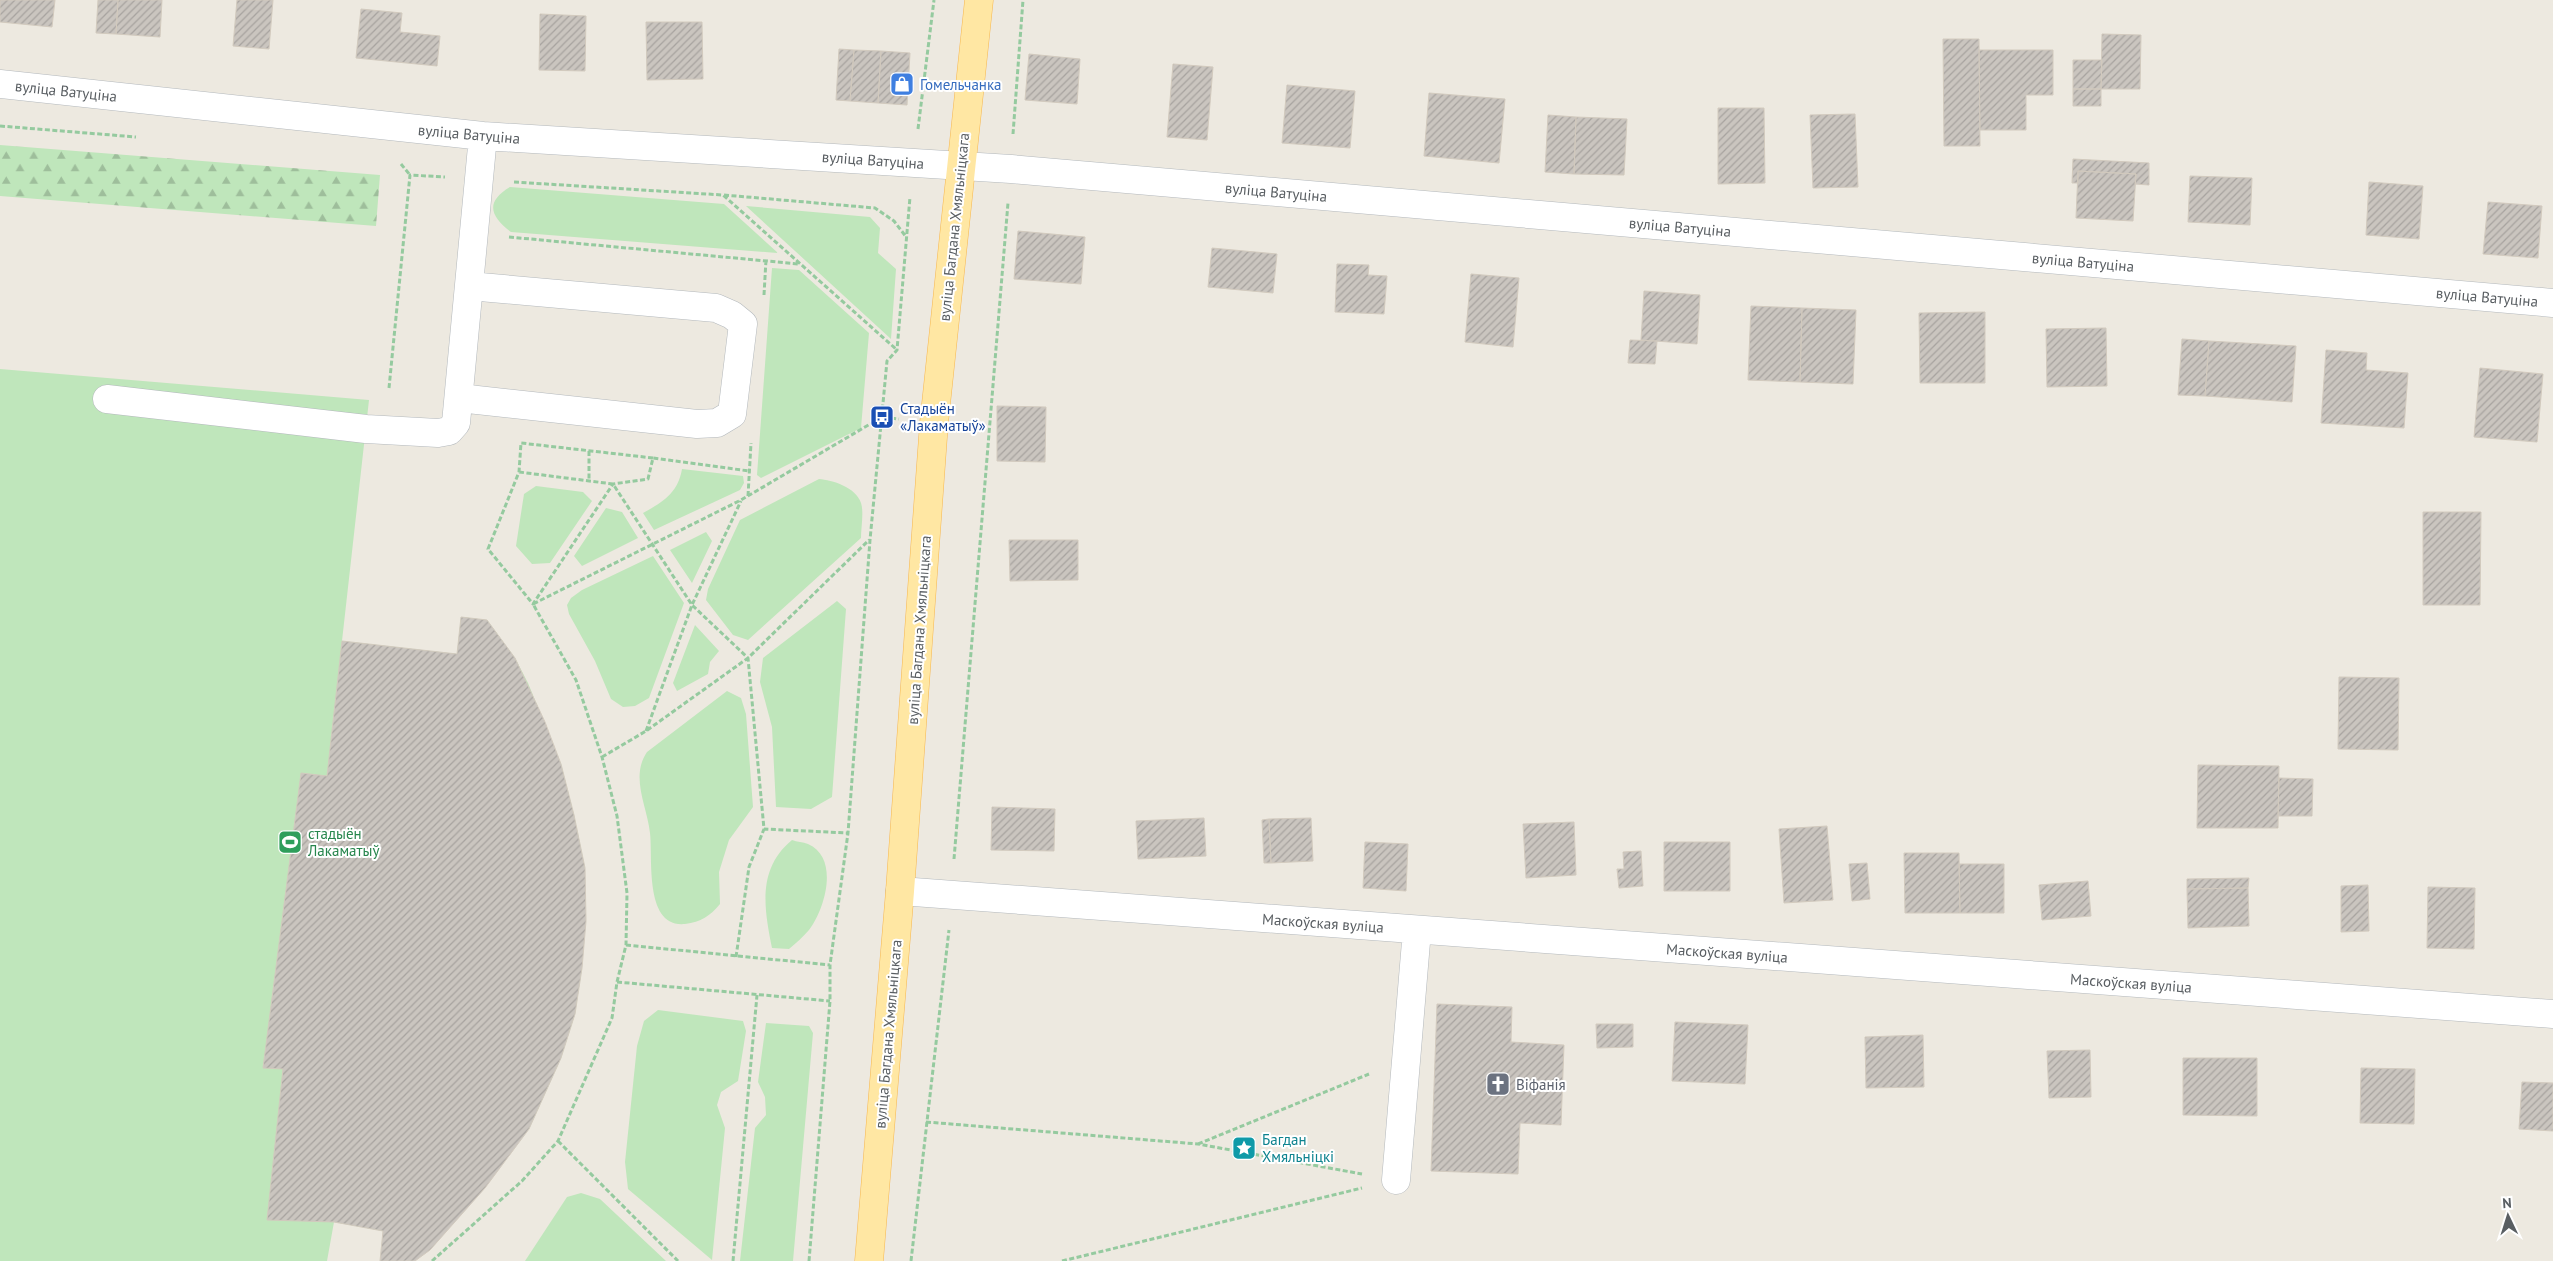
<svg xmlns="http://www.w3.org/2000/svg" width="2553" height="1261" viewBox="0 0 2553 1261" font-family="'PT Sans',sans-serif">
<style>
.green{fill:#bfe6bb}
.forest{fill:url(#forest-firs)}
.building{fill:url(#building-hatch);stroke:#d2cabe}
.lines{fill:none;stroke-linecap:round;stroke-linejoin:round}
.minor-casing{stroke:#b3b8bc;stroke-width:29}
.major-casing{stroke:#f7b74f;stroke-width:29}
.path{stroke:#95ca9f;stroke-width:3;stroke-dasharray:5 2.5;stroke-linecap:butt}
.minor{stroke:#fff;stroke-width:28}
.major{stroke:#ffe7a3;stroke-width:28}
.labels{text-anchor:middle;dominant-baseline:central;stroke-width:4;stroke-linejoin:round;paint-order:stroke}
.shop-label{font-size:15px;fill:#366cbe;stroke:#fff;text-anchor:start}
.street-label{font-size:15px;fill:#595e62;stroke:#fff}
.transit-label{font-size:15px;fill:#164399;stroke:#fff;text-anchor:start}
.leisure-label{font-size:15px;fill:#27864d;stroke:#fff;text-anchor:start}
.worship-label{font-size:15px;fill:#5b616d;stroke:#fff;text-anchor:start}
.culture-label{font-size:15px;fill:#0d838f;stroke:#fff;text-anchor:start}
</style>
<defs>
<pattern id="forest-firs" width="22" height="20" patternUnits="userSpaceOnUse" patternTransform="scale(1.25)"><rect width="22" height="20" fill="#bfe6bb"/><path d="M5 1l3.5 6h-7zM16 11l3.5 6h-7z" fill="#9ebe9b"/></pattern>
<pattern id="building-hatch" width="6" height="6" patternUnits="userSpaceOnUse" patternTransform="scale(1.25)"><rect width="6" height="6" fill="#cac5bf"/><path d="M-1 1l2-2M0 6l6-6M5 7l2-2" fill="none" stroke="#a7a39f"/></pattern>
</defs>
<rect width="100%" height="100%" fill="#ede9e0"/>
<path class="green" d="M510,187L724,204L778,253L511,232C490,216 485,202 510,187Z
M746,206L870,217L880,228L878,253L896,269L891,339Z
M772,268L799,270L869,333L861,428L761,478L757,475Z
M0,369L369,400L342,641L457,654L461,617L487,620L515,658L528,683L561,764L574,815L585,868L582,968L575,1014L561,1058L529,1129L383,1231L334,1222L327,1261H0Z
M682,469L743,476L744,483L740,490L654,530L643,513C663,502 678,493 682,469Z
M819,479C832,480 856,487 861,503C864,512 861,528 861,538L748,640L733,635L706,600L708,589L740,520Z
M536,486L583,492L592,501L550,563L532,564L516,546L524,494Z
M606,508L622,512L638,538L582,566L574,556Z
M706,532L712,541L692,583L670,550Z
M653,556L684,603L649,698L635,706L623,707L611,699L595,661L569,614L567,605L571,598L582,590Z
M837,601L846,609L832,797L811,809L776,807L772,727L760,682L763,658Z
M695,625L719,651L710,662L708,674L677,691L673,683Z
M727,691L741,698L746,714L753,807L729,840L719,872L720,904C710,916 701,922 685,924C644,928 653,859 650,833C647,806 630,777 647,752Z
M792,840C797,842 803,842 808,844C840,858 825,909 809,930C803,937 796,943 789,949L772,948C764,908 757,869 792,840Z
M658,1010L743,1021L746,1031L738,1081L721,1092L717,1105L725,1128L712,1260L628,1189L625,1162L637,1046L644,1021Z
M766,1023L809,1026L813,1033L793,1261H740L755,1128L766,1115L765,1097L758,1082Z
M581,1193L600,1199L666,1261H525L567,1197Z"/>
<path class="forest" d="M0,145L380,175L376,226L0,196Z"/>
<path class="building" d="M0,0H55L52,27L0,22Z
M98,0H118L116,34L96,33Z
M118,0H162L160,37L116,34Z
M237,0H273L269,49L233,46Z
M361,9L402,13L400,32L440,36L437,66L356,58Z
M540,14L586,16L585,71L539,70Z
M646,22H702L703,79L647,80Z
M2102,34L2141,35L2140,89H2101Z
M1943,39H1979L1980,146H1944Z
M839,49L854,50L850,101L836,100Z
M854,50L881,51L878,103L850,101Z
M1979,50H2053V95H2026V130H1980Z
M881,51L910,53L907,105L878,103Z
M1029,54L1080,59L1077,104L1025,100Z
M2073,60H2102L2101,89H2073Z
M1173,64L1213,67L1207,140L1167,137Z
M1287,85L1355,91L1350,148L1282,143Z
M2073,89H2101V106H2073Z
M1429,93L1505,99L1499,163L1424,156Z
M1718,108H1764L1765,183L1718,184Z
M1855,114L1858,187L1813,188L1810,115Z
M1548,115L1576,117L1574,174L1545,172Z
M1576,117L1627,119L1624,175L1574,174Z
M2073,159L2149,163V185L2135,184L2136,174L2078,171V183H2072Z
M2078,171L2136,174L2133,221L2076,218Z
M2190,176L2252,178L2250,225L2188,222Z
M2369,182L2423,186L2419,239L2366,235Z
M2488,202L2542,206L2538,258L2483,254Z
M1018,231L1085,237L1081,284L1014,279Z
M1212,248L1277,254L1273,293L1208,287Z
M1337,264L1369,265L1368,275L1387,276L1384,314L1335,312Z
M1471,274L1519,278L1513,347L1465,342Z
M1644,291L1700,295L1697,344L1641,340Z
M1751,306L1802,308L1800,382L1748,380Z
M1802,308L1856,310L1853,384L1800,382Z
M1985,312V383H1920L1919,313Z
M2106,328L2107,386L2047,387L2046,329Z
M2182,339L2209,341L2205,396L2178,395Z
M1630,340L1657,341L1655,364L1628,363Z
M2209,341L2296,346L2292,402L2205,396Z
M2326,350L2367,353L2366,370L2408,373L2404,428L2321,423Z
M2480,368L2543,374L2537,442L2474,437Z
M997,406L1046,407L1045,462L997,461Z
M2423,512H2481L2480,605H2423Z
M1009,540H1078V580L1010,581Z
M461,617L487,620L515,658L545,722L561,764L574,815L585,868L586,921L582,968L575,1014L561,1058L529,1129L485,1188L430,1250L415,1261H380L383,1231L334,1222L267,1220L283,1069L263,1068L301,773L327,776L342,641L457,654Z
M2339,677L2399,678L2398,750L2338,749Z
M2198,765L2279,766L2278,828H2197Z
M2279,778L2313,779L2312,816H2278Z
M992,807L1055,809L1054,851L991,850Z
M1204,818L1206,856L1138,859L1136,821Z
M1311,818L1313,861L1271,863L1269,819Z
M1269,819L1271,863H1264L1262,820Z
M1574,822L1576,875L1526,878L1523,824Z
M1827,826L1833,900L1784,903L1779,829Z
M1365,842L1408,844L1406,891L1363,888Z
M1664,842H1730V891H1664Z
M1641,851L1643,886L1619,888L1617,869H1624L1623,852Z
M1904,853H1959L1960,913H1905Z
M1867,863L1870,899L1852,901L1849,864Z
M1959,864H2004V913H1960Z
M2249,878L2248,888L2187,889V879Z
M2088,881L2091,916L2042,920L2039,885Z
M2368,885L2369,931L2341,932V886Z
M2428,887L2475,888L2474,949L2427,948Z
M2248,888L2249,926L2188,928L2187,889Z
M1437,1004L1512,1007L1511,1042L1564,1045L1561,1125L1520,1123L1518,1174L1431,1171Z
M1675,1022L1748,1025L1745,1084L1672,1081Z
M1596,1024H1633V1047L1597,1048Z
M1923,1035L1924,1087L1866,1088L1865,1037Z
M2090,1050L2091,1097L2049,1098L2047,1051Z
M2183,1058H2257V1116L2183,1115Z
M2361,1068L2415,1069L2414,1124L2360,1123Z
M2522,1082L2553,1083V1131L2519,1129Z"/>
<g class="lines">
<g class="minor-casing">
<path id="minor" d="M0,84L483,136L1011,169L2553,303
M459,398L697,424L717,423L732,414L743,324L732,315L716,308L469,286
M107,399L366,429L438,433L449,431L456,423L483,136
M900,891L2553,1014
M1396,1180L1417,930"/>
</g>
<g class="major-casing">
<path id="major" d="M869,1261L900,891L934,423L979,0"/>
</g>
<path class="path" d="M0,126L136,137
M918,129L934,0
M1013,134L1023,0
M401,164L410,175
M514,182L723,195L896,349
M724,195L875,208L894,221L907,238
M509,237L799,264
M764,295L766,260
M389,388L410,175L445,177
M589,451V480
M653,458L521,443L519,472L488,549L533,604L613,484L648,479L653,458L749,471
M519,472L613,484L692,605L748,658L764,829L848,833
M748,496L751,443
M646,731L692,605L741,501
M602,757L646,731L748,658L869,540
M954,859L1008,203
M626,945L830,965
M736,957L749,867L764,829
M617,982L830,1001
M926,1122L1198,1144L1362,1174
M558,1141L678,1261
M1198,1144L1369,1074
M432,1261L522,1181L558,1141L612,1018L617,982L626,945L627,893L617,816L602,757L576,680L533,604L741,500L882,417L899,419
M733,1261L757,995
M809,1261L830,1001V965L848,833L870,540L887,361L897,350L910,197
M911,1261L949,930
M1062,1261L1362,1188"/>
<use href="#minor" class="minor"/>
<use href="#major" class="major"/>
</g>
<defs>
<g id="shop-square" transform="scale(1.25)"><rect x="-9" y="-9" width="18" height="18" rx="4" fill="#3f7fe0" stroke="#fff"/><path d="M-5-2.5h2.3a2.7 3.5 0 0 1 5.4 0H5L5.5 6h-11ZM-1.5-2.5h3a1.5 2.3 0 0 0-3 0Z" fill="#fff"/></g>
<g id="bus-square" transform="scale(1.25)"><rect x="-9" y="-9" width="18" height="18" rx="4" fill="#1a4fb4" stroke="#fff"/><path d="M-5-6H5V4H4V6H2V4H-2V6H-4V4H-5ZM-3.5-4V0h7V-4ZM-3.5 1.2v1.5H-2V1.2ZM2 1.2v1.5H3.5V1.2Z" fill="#fff"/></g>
<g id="stadium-square" transform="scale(1.25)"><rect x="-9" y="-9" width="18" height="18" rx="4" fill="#2e9e5b" stroke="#fff"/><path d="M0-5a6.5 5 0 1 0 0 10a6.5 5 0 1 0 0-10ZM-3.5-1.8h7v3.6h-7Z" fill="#fff"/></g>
<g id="church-square" transform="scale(1.25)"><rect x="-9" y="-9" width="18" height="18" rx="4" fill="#6b7280" stroke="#fff"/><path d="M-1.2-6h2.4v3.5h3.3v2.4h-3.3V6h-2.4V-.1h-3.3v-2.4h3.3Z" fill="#fff"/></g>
<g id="sight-square" transform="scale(1.25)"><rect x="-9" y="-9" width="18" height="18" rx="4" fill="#0f9aa8" stroke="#fff"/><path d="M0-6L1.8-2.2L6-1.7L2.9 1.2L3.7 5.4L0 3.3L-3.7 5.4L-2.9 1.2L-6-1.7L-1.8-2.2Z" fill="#fff"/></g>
</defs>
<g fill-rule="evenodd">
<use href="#shop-square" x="902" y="84"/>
<use href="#bus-square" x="882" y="417"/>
<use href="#stadium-square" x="290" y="842"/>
<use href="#church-square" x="1498" y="1084"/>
<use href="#sight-square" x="1244" y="1148"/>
</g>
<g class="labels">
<g class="shop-label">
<text x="920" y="84">Гомельчанка</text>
</g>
<g class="street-label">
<text transform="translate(66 91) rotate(6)">вуліца Ватуціна</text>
<text transform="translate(469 134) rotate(5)">вуліца Ватуціна</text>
<text transform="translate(873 160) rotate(4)">вуліца Ватуціна</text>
<text transform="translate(1276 192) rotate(5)">вуліца Ватуціна</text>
<text transform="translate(954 227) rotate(-84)">вуліца Багдана Хмяльніцкага</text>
<text transform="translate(1680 227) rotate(5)">вуліца Ватуціна</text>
<text transform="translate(2083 262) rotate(5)">вуліца Ватуціна</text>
<text transform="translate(2487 297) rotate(5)">вуліца Ватуціна</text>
<text transform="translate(919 630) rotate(-86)">вуліца Багдана Хмяльніцкага</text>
<text transform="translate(1323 923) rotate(4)">Маскоўская вуліца</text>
<text transform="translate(1727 953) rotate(4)">Маскоўская вуліца</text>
<text transform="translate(2131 983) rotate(4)">Маскоўская вуліца</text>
<text transform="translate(888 1034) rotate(-85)">вуліца Багдана Хмяльніцкага</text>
</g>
<g class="transit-label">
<text x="900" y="408">Стадыён<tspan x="900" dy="17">«Лакаматыў»</tspan></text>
</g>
<g class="leisure-label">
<text x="308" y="833">стадыён<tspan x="308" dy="17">Лакаматыў</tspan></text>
</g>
<g class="worship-label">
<text x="1516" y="1084">Віфанія</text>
</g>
<g class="culture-label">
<text x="1262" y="1139">Багдан<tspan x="1262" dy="17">Хмяльніцкі</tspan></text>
</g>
</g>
<g transform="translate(2508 1216) rotate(356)" stroke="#ffffff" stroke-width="4" paint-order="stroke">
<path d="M0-4L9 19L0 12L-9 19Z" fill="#595e62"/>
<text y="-8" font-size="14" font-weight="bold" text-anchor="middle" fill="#595e62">N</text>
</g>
</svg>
